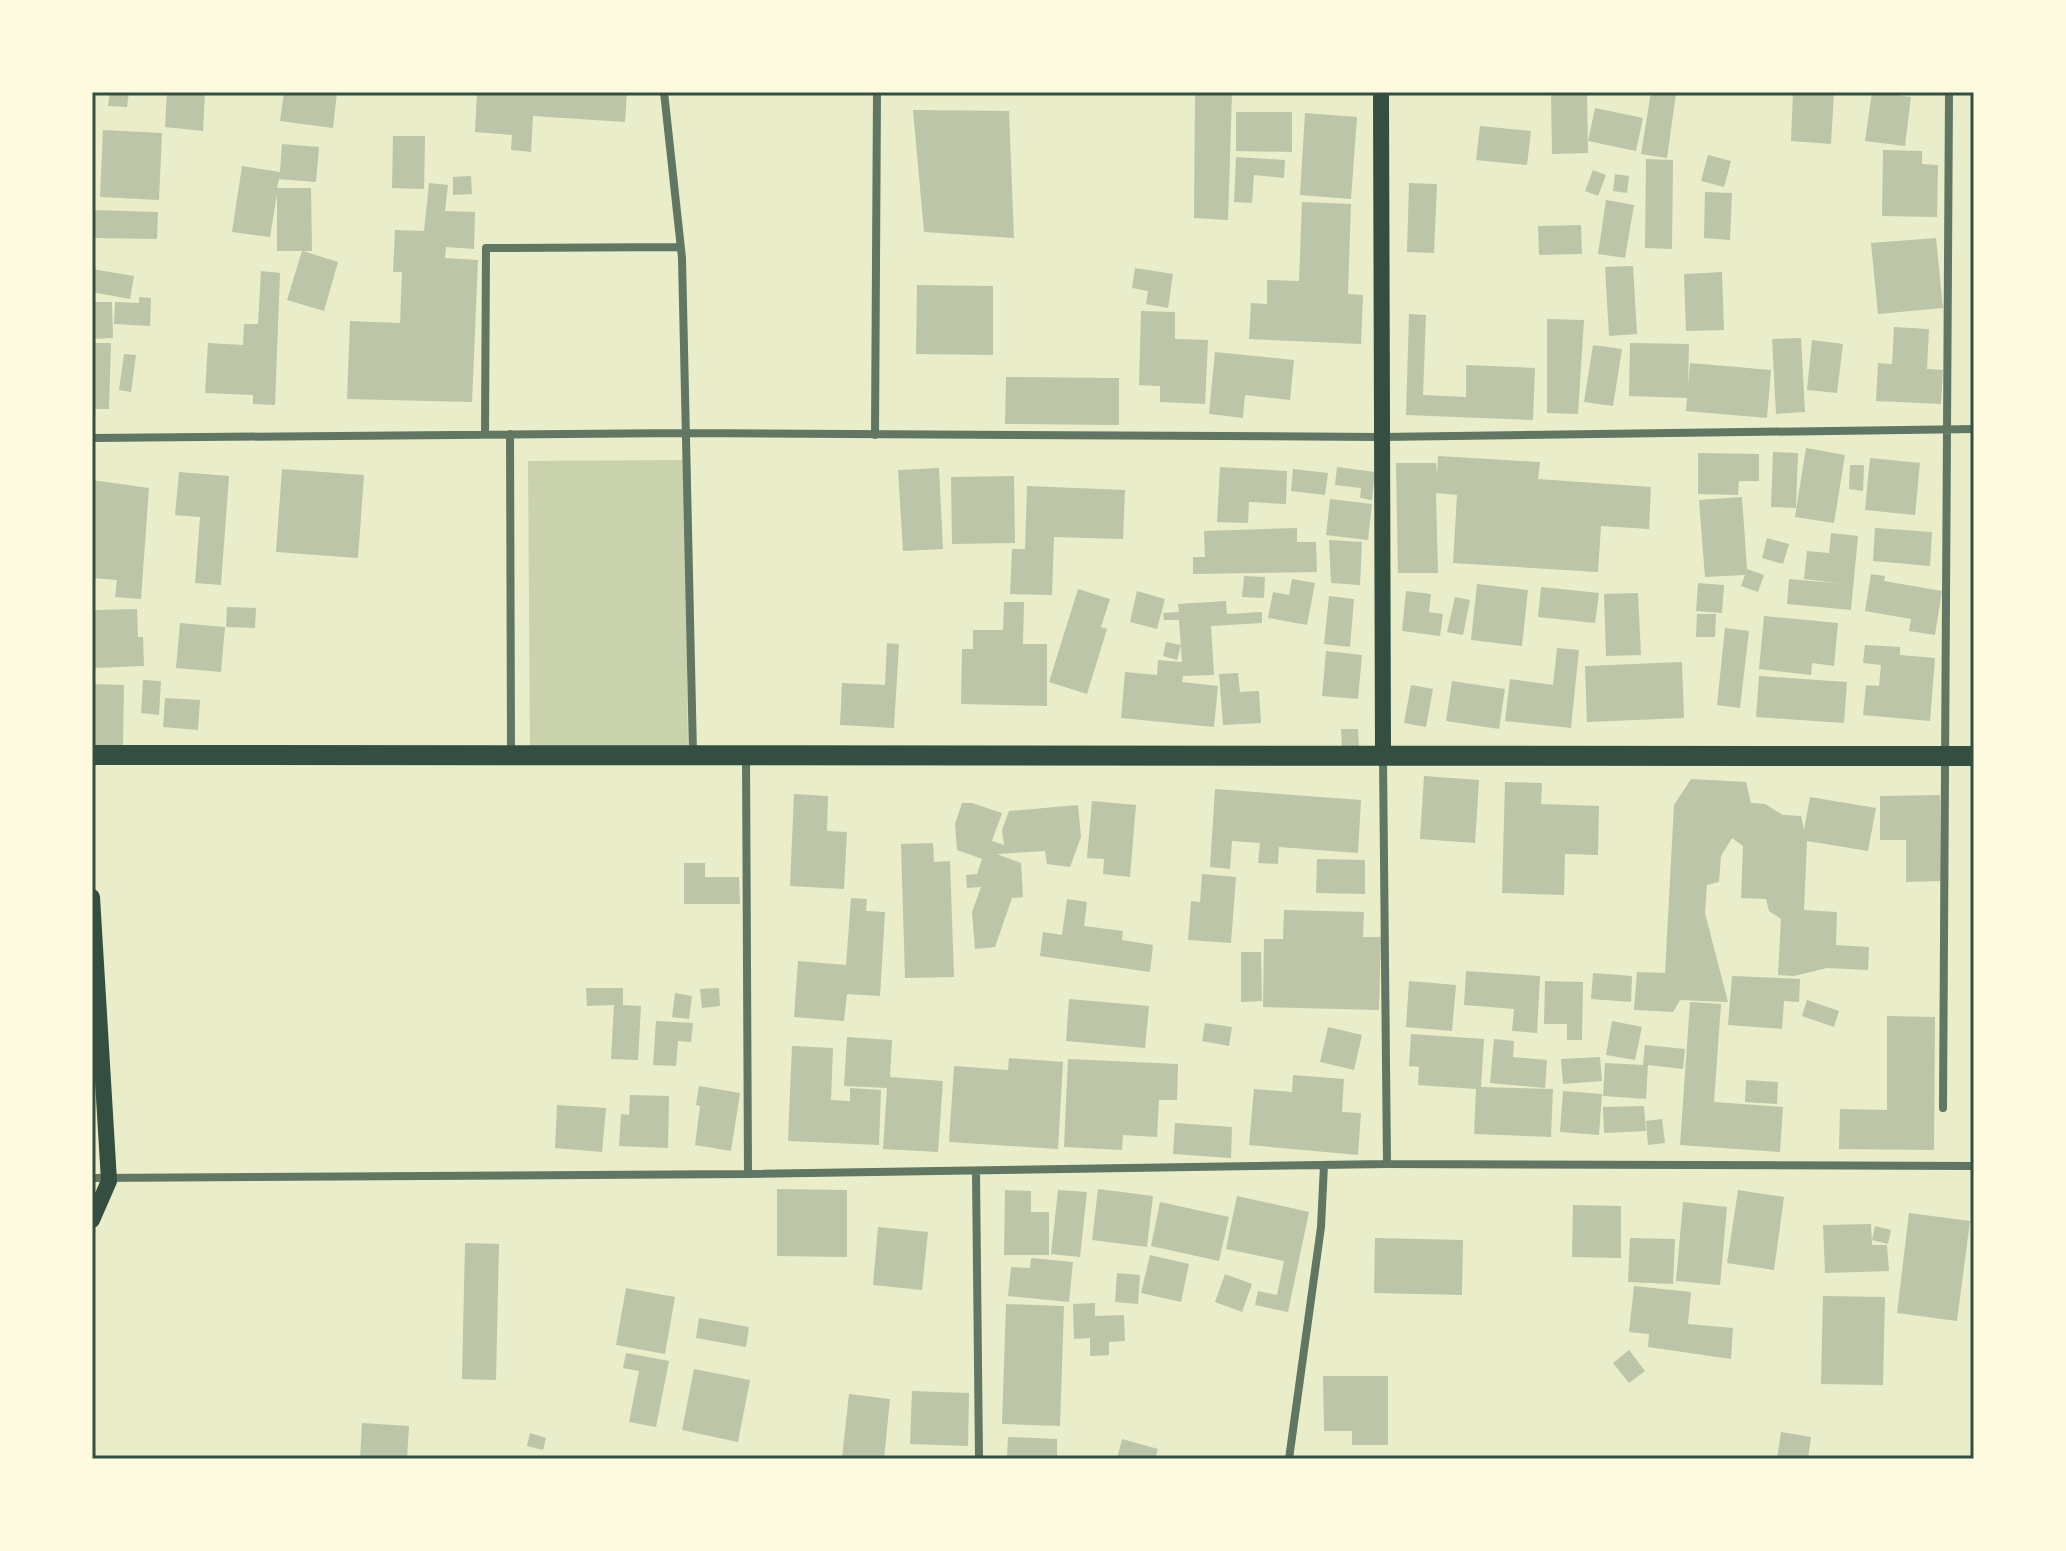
<svg xmlns="http://www.w3.org/2000/svg" width="2066" height="1551" viewBox="0 0 2066 1551" font-family="Manrope,sans-serif">
<style>
.green{fill:#cad2ad}
.building{fill:#bcc5a7}
.lines{fill:none;stroke-linecap:round;stroke-linejoin:round}
.minor{stroke:#617663;stroke-width:8}
.secondary{stroke:#344e41;stroke-width:16}
.primary{stroke:#344e41;stroke-width:20}
.neatline{fill:none;stroke:#344e41;stroke-width:3}
</style>
<rect width="100%" height="100%" fill="#e9edc9"/>
<path class="green" d="M685,460L688,755L530,756L528,461Z"/>
<path class="building" d="M110,92H129L127,107L108,106Z
M167,92H205L203,131L165,127Z
M284,92H337L333,128L280,121Z
M477,92H627L625,122L533,116L531,152L511,150L512,135L475,132Z
M1195,92H1232L1228,220L1194,218Z
M1551,92H1587L1588,153L1552,154Z
M1651,92L1676,93L1667,158L1641,154Z
M1793,92H1834L1831,144L1791,141Z
M1872,92L1911,97L1905,146L1865,141Z
M1595,108L1643,118L1636,151L1588,141Z
M913,110L1009,111L1014,238L924,232Z
M1236,112H1292V152L1236,151Z
M1305,113L1357,117L1351,199L1300,195Z
M1480,126L1531,131L1527,165L1476,160Z
M103,130L162,133L159,200L100,197Z
M393,136H425L424,189L392,188Z
M282,144L319,147L316,182L279,179L277,188H311L312,251H303L338,262L324,311L287,300L302,251H277V194L270,237L232,232L242,166L280,172Z
M1883,150L1922,151V164L1938,165L1937,217L1882,216Z
M1708,155L1731,161L1724,187L1701,181Z
M1236,157L1285,160L1284,178L1254,175L1252,203L1234,202Z
M1646,159L1673,160L1672,249L1645,248Z
M1593,170L1606,175L1598,196L1585,191Z
M1615,174L1629,176L1627,193L1613,191Z
M471,176L472,194L453,195V177Z
M429,183L448,185L445,211L475,212L474,249L446,247L445,258L478,260L472,402L347,399L350,321L400,323L402,272H393L395,230L424,231Z
M1409,183L1437,184L1434,253L1407,252Z
M1705,192L1732,193L1730,240L1704,238Z
M1606,200L1634,205L1625,258L1598,254Z
M1302,202L1351,204L1348,294L1363,295L1361,344L1249,339L1251,303L1267,304V280L1299,281Z
M92,210L158,212L157,239L92,238Z
M1581,225L1582,254L1539,255L1538,226Z
M1936,238L1943,308L1878,314L1871,243Z
M1633,266L1637,334L1609,336L1605,267Z
M1135,268L1173,274L1168,308L1146,304L1148,291L1132,288Z
M92,269L134,276L130,299L92,292Z
M261,271L280,273L275,405L253,404V395L205,393L208,343L243,345L244,324H258Z
M1722,272L1724,330L1686,331L1684,274Z
M917,285L993,286V355L916,354Z
M139,297L151,298L150,326L114,324L115,302L139,303Z
M92,302H112L113,338L92,339Z
M1141,311L1175,312V339L1208,340L1205,404L1160,402V386L1139,385Z
M1409,314L1426,315L1423,395L1466,397V365L1535,368L1533,420L1406,415Z
M1547,319L1584,320L1578,414L1547,413Z
M1894,327L1929,329L1927,369L1943,370L1941,404L1876,401L1878,363L1892,364Z
M1801,338L1805,412L1776,414L1772,339Z
M1812,340L1843,344L1837,393L1807,390Z
M92,343H111L109,409H92Z
M1630,343L1689,344L1688,385L1690,363L1771,370L1767,418L1686,411L1687,398L1629,396Z
M1593,345L1622,349L1613,406L1584,402Z
M1215,352L1294,360L1290,400L1245,395L1243,418L1209,414Z
M124,354L136,355L131,392L119,390Z
M1006,377L1119,378V425L1005,424Z
M1806,448L1845,455L1834,523L1795,517Z
M1773,452L1798,453L1796,508L1771,507Z
M1698,453L1759,454V481H1739L1738,495L1698,494Z
M1438,456L1540,462L1538,479L1651,487L1649,529L1601,526L1598,572L1453,563L1457,495L1436,493L1438,573H1398L1396,463H1436L1437,475Z
M1870,458L1920,463L1915,515L1865,510Z
M1850,465H1864L1863,491L1849,489Z
M1220,467L1287,471L1286,504L1249,502L1248,523L1217,522Z
M1337,467L1375,472L1372,500L1360,498L1361,488L1335,485Z
M939,468L943,549L903,551L898,470Z
M282,469L364,475L358,558L276,552Z
M1293,469L1328,473L1325,495L1291,491Z
M179,472L229,476L221,585L195,583L200,517L175,515Z
M1014,476L1015,543L952,544L951,477Z
M92,480L149,488L141,599L115,597L117,580L92,578Z
M1027,486L1125,490L1123,539L1054,537L1052,595L1010,594L1012,549H1025Z
M1742,497L1747,569L1764,575L1758,592L1741,586L1745,575L1705,577L1699,500Z
M1330,499L1372,504L1368,540L1326,535Z
M1297,528V542H1316L1317,572L1193,574V557H1205L1204,531Z
M1875,528L1932,532L1930,566L1873,561Z
M1831,533L1858,536L1851,610L1787,604L1789,579L1844,584L1804,579L1807,551L1829,553Z
M1767,538L1789,544L1783,564L1762,558Z
M1329,540L1362,542L1360,585L1331,583Z
M1871,574L1885,576L1884,581L1942,591L1935,635L1909,631L1911,619L1865,611Z
M1244,576L1265,577L1264,598L1242,597Z
M1292,579L1315,583L1307,625L1268,618L1273,592L1289,595Z
M1698,583L1724,585L1722,613L1696,611Z
M1477,584L1528,590L1522,646L1471,640Z
M1541,587L1599,593L1595,623L1538,617Z
M1078,589L1110,599L1101,627L1107,629L1087,694L1049,682Z
M1137,591L1165,599L1157,629L1130,622Z
M1406,591L1431,594L1429,612L1443,614L1440,636L1402,631Z
M1638,593L1641,655L1606,656L1604,594Z
M1329,596L1354,599L1350,647L1324,644Z
M1455,597L1470,600L1463,635L1447,632Z
M1226,601L1227,614L1262,612V623L1211,626L1214,675L1183,676L1182,682L1218,686L1214,727L1121,718L1125,672L1157,675L1158,660L1182,662L1179,620H1164L1163,613L1179,612L1178,604Z
M1004,602H1024L1023,644H1047V706L961,704L962,649H973V630H1003Z
M227,607L256,608L255,628L226,627Z
M137,609L138,637H143L144,666L92,668V610Z
M1697,614H1716L1715,637H1696Z
M1764,616L1838,623L1834,666L1812,663L1811,675L1759,669Z
M180,623L225,627L221,672L176,668Z
M1725,628L1749,631L1740,708L1717,705Z
M1166,642L1181,645L1177,660L1163,656Z
M887,643L899,644L894,728L840,725L842,683L885,685Z
M1865,645L1900,647V655L1935,658L1930,721L1863,715L1866,685L1879,686L1881,665L1863,663Z
M1557,648L1579,650L1571,728L1505,721L1510,679L1553,685Z
M1326,651L1362,655L1358,699L1322,696Z
M1682,662L1684,718L1587,722L1585,666Z
M1238,673L1240,692L1259,691L1261,723L1223,725L1219,674Z
M1759,676L1847,682L1844,723L1756,717Z
M143,680L161,681L159,715L141,713Z
M1452,681L1505,689L1499,729L1446,721Z
M92,684L124,685L123,746L92,745Z
M1411,685L1433,689L1426,727L1404,723Z
M165,698L200,700L198,730L163,727Z
M1341,729H1358L1359,746L1342,747Z
M1424,776L1479,780L1475,843L1420,839Z
M1691,779L1746,782L1751,803L1765,804L1783,815L1801,816L1804,830L1810,797L1876,808L1868,851L1807,841L1804,910L1837,912L1836,945L1869,947L1868,970L1827,968L1794,976L1778,975L1781,919L1769,911L1766,899L1741,898L1743,846L1732,838L1721,856L1719,882L1707,885L1705,913L1728,1002L1680,1000L1673,1012L1634,1010L1637,972L1665,973L1674,805Z
M1505,782L1542,783L1541,804L1599,806L1598,855L1565,854L1564,895L1502,893Z
M1215,789L1361,800L1358,853L1279,847L1278,864L1258,863L1260,843L1232,841L1230,869L1210,867Z
M794,794L828,796L827,831L847,832L844,889L790,886Z
M1940,795L1941,881L1906,882V840H1880V796Z
M1092,801L1136,805L1130,877L1103,874L1104,859L1087,858Z
M962,803H972L1002,813L992,841L1004,845L1002,830L1009,811L1078,805L1081,837L1070,867L1047,864L1045,851L997,854L1021,863L1023,897L1012,898L995,947L975,949L972,912L981,887L967,888L966,875L977,874L982,859L957,850L955,824Z
M933,843L934,862L950,861L954,977L905,978L901,844Z
M1317,859L1365,860V894L1316,893Z
M684,863H705V877H739L740,904H684Z
M1202,874L1236,877L1231,943L1188,940L1191,901L1200,902Z
M851,898L867,899L866,911L885,912L880,996L847,994L844,1021L794,1017L798,961L846,965Z
M1067,899L1087,902L1084,926L1123,931L1122,940L1153,945L1150,972L1040,956L1043,932L1062,935Z
M1284,910L1364,912L1363,937H1381L1379,1010L1263,1007L1264,939H1283Z
M1241,952H1261L1262,1001L1241,1002Z
M1466,971L1540,976L1537,1033L1512,1031L1514,1009L1464,1005Z
M1593,973L1632,976L1631,1002L1591,999Z
M1732,976L1800,979L1799,1002L1784,1001L1782,1029L1728,1025Z
M1409,981L1456,985L1452,1031L1406,1027Z
M1545,981L1583,982L1582,1040H1567V1024H1544Z
M586,988H623V1005L641,1006L638,1060L611,1059L614,1005L587,1006Z
M719,988L720,1006L702,1008L700,989Z
M675,993L692,996L689,1019L672,1017Z
M1069,999L1149,1006L1145,1048L1066,1041Z
M1807,1000L1839,1011L1834,1027L1802,1016Z
M1690,1002L1721,1004L1714,1102L1783,1107L1780,1152L1680,1145Z
M1887,1016L1935,1017L1934,1150L1839,1149L1840,1109L1887,1110Z
M656,1021L693,1023L691,1042L678,1041L676,1066L653,1065Z
M1612,1021L1642,1027L1635,1060L1606,1055Z
M1205,1023L1232,1027L1229,1046L1202,1041Z
M1328,1027L1362,1035L1354,1070L1320,1062Z
M1411,1034L1484,1039L1481,1087L1553,1089L1551,1137L1474,1134L1476,1089L1418,1085L1419,1067L1409,1066Z
M847,1037L892,1040L890,1077L943,1081L938,1152L883,1149L887,1088L844,1086Z
M1494,1039L1514,1041L1513,1057L1547,1060L1545,1088L1490,1083Z
M1645,1045L1685,1049L1683,1069L1648,1065L1646,1099L1603,1096L1605,1063L1643,1065Z
M792,1046L833,1048L831,1100L850,1101V1088L881,1090L879,1145L788,1141Z
M1600,1057L1602,1081L1563,1084L1561,1059Z
M1009,1058L1063,1062L1058,1149L949,1142L954,1066L1008,1070Z
M1068,1059L1178,1064L1177,1100H1159L1157,1137L1123,1135L1122,1150L1064,1147Z
M1293,1075L1344,1079L1342,1112L1361,1113L1358,1155L1249,1145L1254,1089L1292,1092Z
M1746,1080L1778,1082L1777,1104L1745,1102Z
M699,1086L740,1093L731,1151L695,1145L700,1106L696,1105Z
M1563,1091L1602,1094L1599,1135L1560,1132Z
M630,1095L669,1096L668,1148L619,1146L621,1114L629,1115Z
M557,1105L606,1108L602,1152L555,1148Z
M1644,1106L1646,1131L1604,1133L1603,1107Z
M1662,1119L1665,1143L1648,1145L1646,1121Z
M1175,1123L1232,1127L1231,1158L1173,1154Z
M777,1189L847,1190V1257L777,1256Z
M1098,1189L1153,1196L1147,1247L1092,1240Z
M1005,1190L1031,1191V1212H1049V1255H1004Z
M1058,1190L1087,1192L1080,1257L1051,1254Z
M1738,1190L1784,1197L1774,1270L1727,1263Z
M1237,1196L1309,1212L1288,1312L1255,1305L1258,1291L1277,1295L1284,1261L1226,1249Z
M1160,1202L1229,1217L1219,1261L1151,1246Z
M1683,1202L1727,1207L1720,1285L1676,1281Z
M1573,1205L1621,1206V1258L1572,1257Z
M1909,1213L1970,1221L1957,1321L1897,1313Z
M1871,1224L1872,1245H1887L1889,1271L1825,1273L1823,1225Z
M1875,1226L1891,1230L1888,1244L1872,1240Z
M878,1227L928,1232L922,1290L873,1285Z
M1375,1238L1463,1240L1462,1295L1374,1293Z
M1630,1238L1675,1239L1673,1284L1628,1282Z
M465,1243L499,1244L496,1380L462,1379Z
M1150,1255L1189,1264L1181,1302L1141,1293Z
M1031,1258L1073,1262L1069,1302L1008,1296L1011,1267L1030,1268Z
M1117,1273L1140,1275L1138,1304L1115,1302Z
M1225,1274L1252,1284L1242,1312L1215,1302Z
M1634,1286L1691,1292L1688,1324L1733,1328L1731,1359L1648,1347L1649,1334L1629,1332Z
M626,1288L675,1297L665,1354L616,1345Z
M1823,1296L1885,1297L1883,1385L1821,1384Z
M1095,1303V1316L1124,1315L1125,1341L1109,1342V1355L1090,1356V1338L1074,1339L1073,1304Z
M1006,1304L1064,1306L1060,1426L1002,1424Z
M699,1318L749,1327L746,1347L696,1338Z
M1629,1350L1645,1371L1629,1383L1613,1363Z
M626,1353L669,1361L656,1427L629,1422L639,1371L623,1368Z
M694,1369L750,1380L738,1442L682,1430Z
M1323,1376H1388V1445H1352V1431H1324Z
M912,1391L969,1393L968,1446L910,1444Z
M849,1394L890,1399L884,1459L842,1458Z
M362,1423L409,1426L407,1459H360Z
M1781,1432L1811,1437L1808,1459H1777Z
M530,1433L546,1438L543,1450L527,1446Z
M1008,1437L1057,1439V1459H1007Z
M1122,1439L1158,1449L1155,1459H1117Z"/>
<g class="lines">
<path class="minor" d="M664,92L682,258L693,754
M485,434L486,248L680,247
M510,434L511,753
M875,435L877,92
M92,438L685,433L1381,437L1974,429
M746,755L748,1174
M1383,758L1387,1164
M1943,1108L1949,92
M976,1172L979,1459
M92,1178L748,1174L1387,1164L1974,1166
M1289,1459L1321,1227L1324,1165"/>
<path class="secondary" d="M1381,92L1383,753
M92,897L109,1181L92,1220"/>
<path class="primary" d="M92,755L1974,756"/>
</g>
<rect width="2066" height="1551" fill="none" stroke="#fefae0" stroke-width="188"/>
<rect x="94" y="94" width="1878" height="1363" class="neatline"/>
</svg>
